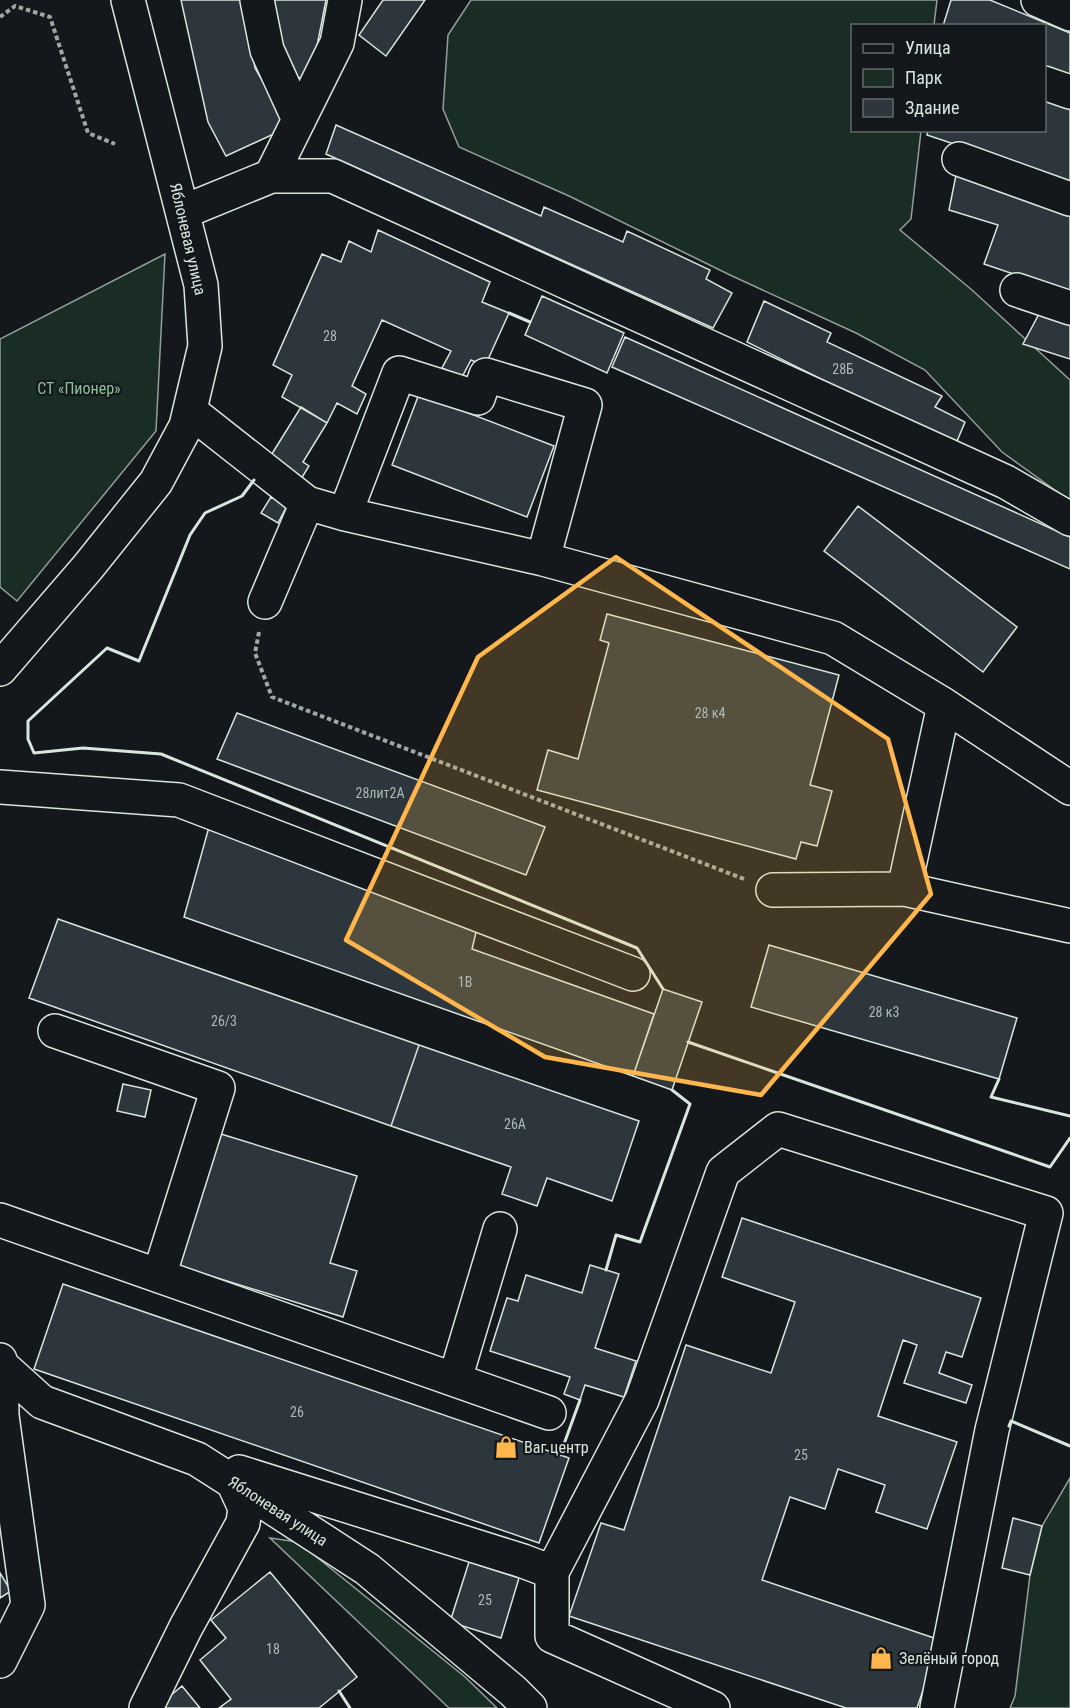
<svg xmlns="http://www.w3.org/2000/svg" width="1070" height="1708" viewBox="0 0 1070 1708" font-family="'Roboto Condensed',sans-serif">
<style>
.green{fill:#1a2d24;stroke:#939e99;stroke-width:1.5}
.building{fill:#2c363c;stroke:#d8e6dc;stroke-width:1.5}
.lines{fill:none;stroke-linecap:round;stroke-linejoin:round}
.minor-casing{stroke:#d8e6dc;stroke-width:36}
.path{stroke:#9da8a2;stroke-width:4;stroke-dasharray:4.5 3;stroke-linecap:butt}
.minor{stroke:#14181c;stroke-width:33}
.wall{stroke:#d8e6dc;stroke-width:3}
.marked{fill:#ffb74d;fill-opacity:0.2;stroke:#ffb74d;stroke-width:4.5;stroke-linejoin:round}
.labels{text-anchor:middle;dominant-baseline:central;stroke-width:4.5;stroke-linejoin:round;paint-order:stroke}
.number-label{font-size:14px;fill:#adbab4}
.street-label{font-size:16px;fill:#d8e6dc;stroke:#14181c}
.park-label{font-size:16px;fill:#8ac095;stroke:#14181c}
.poi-label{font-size:16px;fill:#d8e6dc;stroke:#14181c;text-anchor:start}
</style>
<rect width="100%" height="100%" fill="#14181c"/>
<path class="green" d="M471,0H937L934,25L852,26V130L921,131L911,219L900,230L972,290L1070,380V501L1002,452L925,370L856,333L730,275L569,196L459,147L443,109L448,35Z
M165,254L156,431L17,601L0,587V339Z
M1070,1478V1708H1010L1015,1696L1030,1575L1042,1526Z
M270,1538L298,1542L465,1677L497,1708H449Z"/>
<path class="building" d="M181,0H243L255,68L289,127L226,156L208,122Z
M272,0H326L311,77L297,78L285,59Z
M383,0H425L386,56L359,35Z
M951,0H990L1070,33V77L1044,67V26H943Z
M1044,99L1070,108V183L927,135L928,130H1044Z
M336,125L541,216L544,207L623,242L627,231L710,270L706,279L732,293L713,328L326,154Z
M956,175L1070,216V293L984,264L998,225L949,210Z
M378,230L490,282L482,302L509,313L485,366L471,360L462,377L442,368L451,351L382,320L352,386L366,394L357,414L337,403L327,423L282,397L292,375L273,365L322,254L341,262L349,241L371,252Z
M542,296L624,333L607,373L525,335Z
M764,301L831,333L827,342L942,396L935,407L965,422L955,446L747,342Z
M1039,314L1070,325V359L1023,344Z
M625,337L1070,537V569L612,367Z
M419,394L554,446L527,517L392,465Z
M301,407L327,423L303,462L309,466L298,484L270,457Z
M271,497L287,506L278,523L261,513Z
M858,506L1017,627L983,672L824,551Z
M607,614L839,675L810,785L832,791L817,846L801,842L796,859L537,790L548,750L578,759L609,643L600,640Z
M237,713L545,827L526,875L217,759Z
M209,827L478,924L472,949L654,1014L633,1076L184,917Z
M58,919L419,1045L391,1126L29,998Z
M769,945L1017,1018L999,1079L751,1007Z
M663,989L702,1002L672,1090L633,1076Z
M419,1045L639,1121L612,1201L547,1178L537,1206L502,1194L511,1167L391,1126Z
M123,1084L151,1090L145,1117L117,1111Z
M221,1134L357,1176L330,1263L357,1271L343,1317L179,1266Z
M742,1218L981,1298L962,1357L946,1352L939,1373L972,1385L966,1403L904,1383L917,1345L903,1340L878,1416L957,1442L927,1529L876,1512L885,1485L838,1469L825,1509L790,1497L762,1580L940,1640L917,1708H846L569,1616L601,1523L624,1530L686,1345L771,1373L795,1302L722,1277Z
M590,1265L619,1274L595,1348L636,1361L624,1397L585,1385L580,1400L564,1394L570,1377L490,1351L507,1298L518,1301L526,1275L582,1293Z
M63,1284L569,1458L539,1543L34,1369Z
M1013,1518L1042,1526L1030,1575L1002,1568Z
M469,1562L519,1578L501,1638L450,1622Z
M270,1572L357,1677L319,1708H219L231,1699L200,1660L226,1638L211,1620Z
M0,1573L11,1591L0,1598Z
M182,1686L200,1708H159L158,1706Z"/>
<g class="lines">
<g class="minor-casing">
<path id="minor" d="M257,0L267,50L299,120
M1038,0L1070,14
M1044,83L1070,92
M959,159L1070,199
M271,176L337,43L345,0
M183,212L271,176H333L1006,482L1070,519
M1017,290L1070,308
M190,411L307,503L345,514L543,559L833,638L944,705L1070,788
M345,514L399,373L478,398L486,375L585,405L543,559
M265,602L307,503
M0,669L88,567L156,482L186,426L205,346L201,285L128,0
M944,705L904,889L1070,926
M0,787L179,800L633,974
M773,890L904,889
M55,1031L218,1088L159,1276
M0,1220L549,1413
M0,1360L1,1365L42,1402L197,1459L233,1482L367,1569L513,1691L530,1708
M455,1379L500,1229
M239,1472L523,1561L552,1572
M0,1661L28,1605L2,1416L1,1365
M146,1708L186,1627L243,1523L245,1508L233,1482
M713,1708L552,1636V1572L642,1400L723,1172L778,1129L1046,1213L992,1430L937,1708"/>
</g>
<path class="path" d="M0,17L15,6L50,17L88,133L115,144
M259,632L255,653L272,697L744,879"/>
<use href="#minor" class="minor"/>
<path class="wall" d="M509,313L530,322
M254,480L242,496L205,513L190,535L139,661L107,648L28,721V739L34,753L83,748L161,754L637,948L663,989
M688,1042L1050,1167L1070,1138
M999,1079L991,1097L1070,1116
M606,1270L616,1235L640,1242L690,1104L672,1090
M1009,1426L1011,1421L1070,1446
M560,1455L580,1400
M339,1691L350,1708"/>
</g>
<path class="marked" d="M616,557L888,739L931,894L761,1095L545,1057L346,940L478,657Z"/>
<defs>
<g id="shop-bare" transform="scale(1.8)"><path d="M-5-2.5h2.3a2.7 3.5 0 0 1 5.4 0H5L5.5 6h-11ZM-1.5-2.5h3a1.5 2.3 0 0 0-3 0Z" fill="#ffb74d" stroke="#14181c" stroke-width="2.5" paint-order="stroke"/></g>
</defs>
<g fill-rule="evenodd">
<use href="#shop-bare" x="506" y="1447"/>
<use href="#shop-bare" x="881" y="1658"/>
</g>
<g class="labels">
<g class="number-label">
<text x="330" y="336">28</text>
<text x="843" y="369">28Б</text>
<text x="710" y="713">28 к4</text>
<text x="380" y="793">28лит2А</text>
<text x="465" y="982">1В</text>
<text x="884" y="1012">28 к3</text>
<text x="224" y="1021">26/3</text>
<text x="515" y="1124">26А</text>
<text x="297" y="1412">26</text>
<text x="801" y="1455">25</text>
<text x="485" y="1600">25</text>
<text x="273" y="1649">18</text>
</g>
<g class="street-label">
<text transform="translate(188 239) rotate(77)">Яблоневая улица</text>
<text transform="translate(278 1511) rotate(33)">Яблоневая улица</text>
</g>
<g class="park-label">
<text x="79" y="388">СТ «Пионер»</text>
</g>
<g class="poi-label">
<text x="524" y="1447">Ваг центр</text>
<text x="899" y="1658">Зелёный город</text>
</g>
</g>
<rect x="851" y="24" width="195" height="108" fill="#14181c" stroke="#626a69" stroke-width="1.5"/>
<rect x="863" y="44" width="30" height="9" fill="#14181c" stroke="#626a69" stroke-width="1.5"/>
<text x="905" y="54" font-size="18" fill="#d8e6dc">Улица</text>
<rect x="863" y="69" width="30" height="18" fill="#1a2d24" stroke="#626a69" stroke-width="1.5"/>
<text x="905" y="84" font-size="18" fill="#d8e6dc">Парк</text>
<rect x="863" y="99" width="30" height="18" fill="#2c363c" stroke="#626a69" stroke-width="1.5"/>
<text x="905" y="114" font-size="18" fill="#d8e6dc">Здание</text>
</svg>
